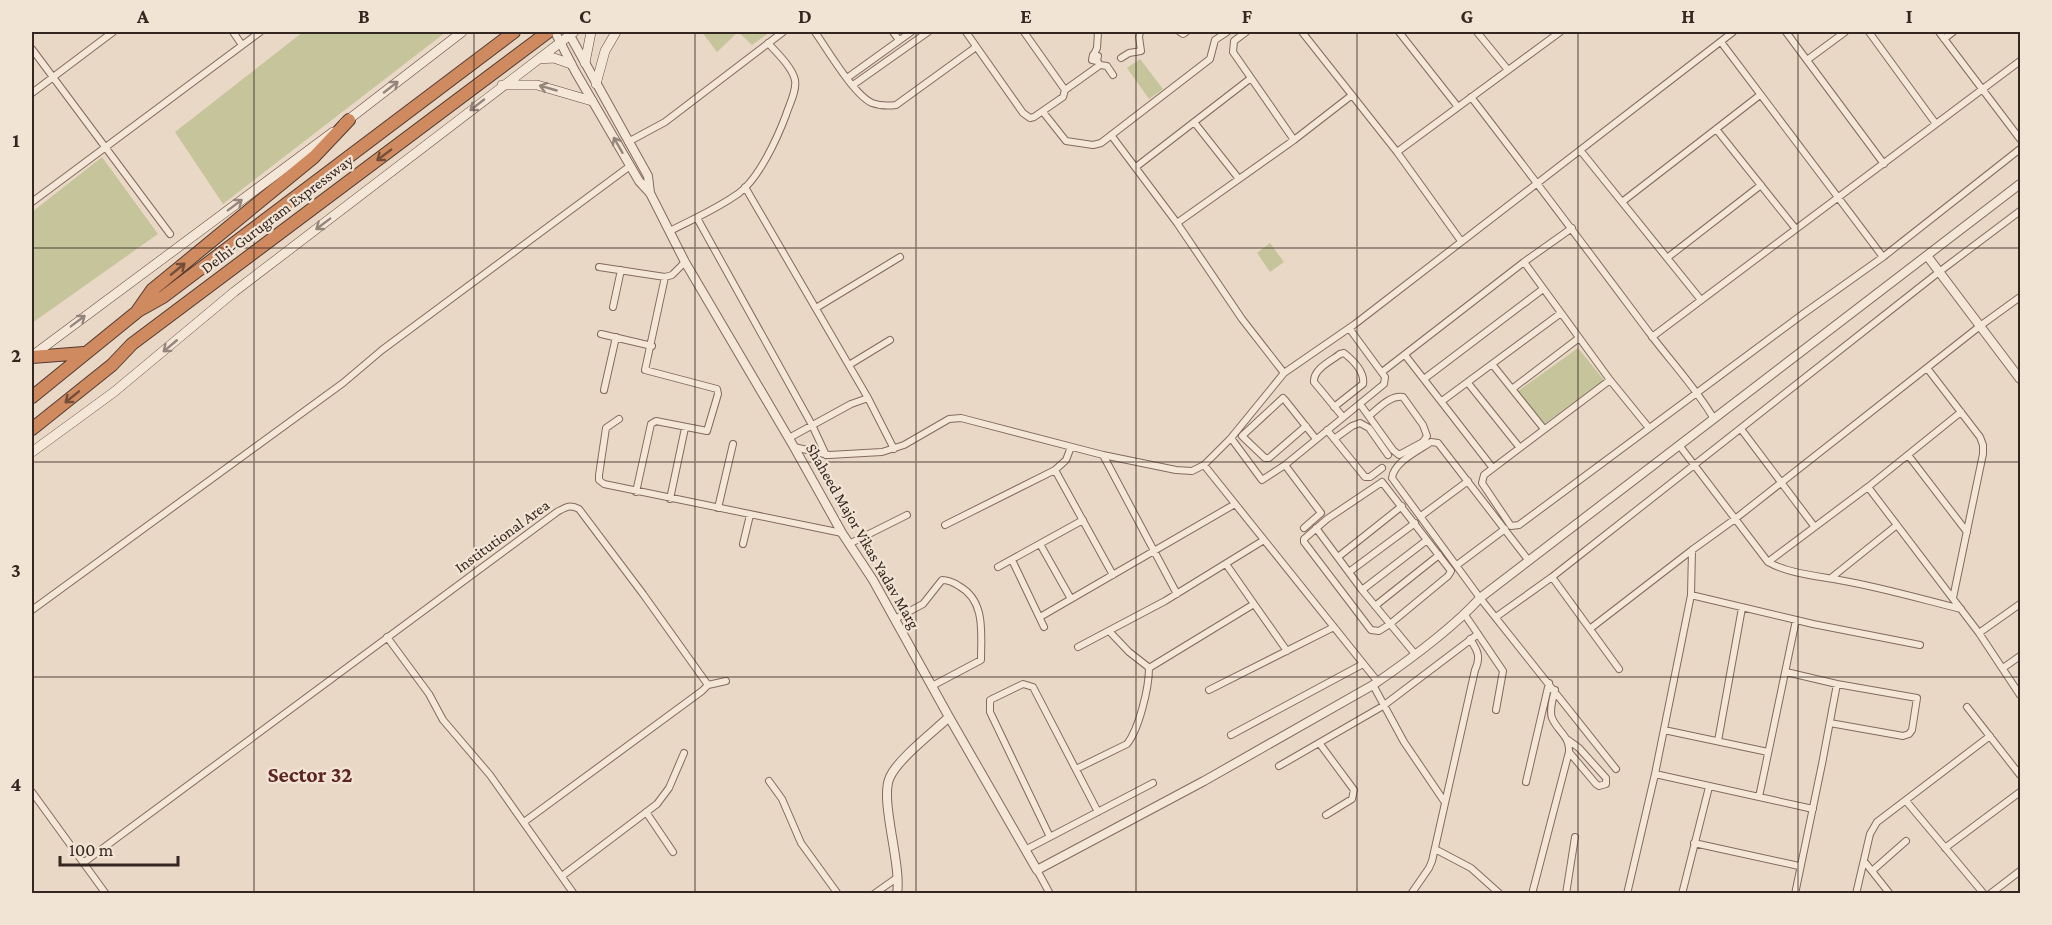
<svg xmlns="http://www.w3.org/2000/svg" width="2052" height="925" viewBox="0 0 2052 925" font-family="'Crimson Pro',serif">
<style>
.green{fill:#c6c49b}
.lines{fill:none;stroke-linecap:round;stroke-linejoin:round}
.minor-casing{stroke:#836a5d;stroke-width:8}
.tertiary-casing{stroke:#836a5d;stroke-width:10}
.secondary-casing{stroke:#644c40;stroke-width:10}
.motorway-casing{stroke:#513a31;stroke-width:14}
.minor{stroke:#f5e7d8;stroke-width:6}
.tertiary{stroke:#f5e7d8;stroke-width:8}
.secondary{stroke:#f5e7d8;stroke-width:9}
.motorway{stroke:#d08a5f;stroke-width:12}
.oneway{stroke:#94867c}
.oneway2{stroke:#724e39}
.grid{fill:none;stroke:#342620;stroke-width:1.5;stroke-opacity:0.55}
.labels{text-anchor:middle;dominant-baseline:central;stroke-width:4.5;stroke-linejoin:round;paint-order:stroke}
.street-label{font-size:16px;fill:#342620;stroke:#f2e4d4}
.district-label{font-size:22px;font-weight:bold;fill:#5c2524;stroke:#f2e4d4}
.neatline{fill:none;stroke:#342620;stroke-width:2}
.grid-label{font-size:20px;text-anchor:middle;font-weight:bold;fill:#342620}
</style>
<rect width="100%" height="100%" fill="#e9d8c6"/>
<path class="green" d="M303,32H446L223,204L175,132Z
M702,32H770L752,45L738,32L717,52Z
M1140,59L1163,89L1149,99L1127,68Z
M102,157L158,234L32,323V212Z
M1270,243L1284,262L1270,272L1257,253Z
M1578,348L1604,380L1544,424L1518,391Z"/>
<g class="lines">
<g class="minor-casing">
<path id="minor" d="M233,32L242,45
M815,32C827,49 854,95 872,103C880,106 888,106 896,105L976,47
M893,32L899,40
M966,32L1023,113L1030,118L1034,117L1063,97L1065,90L1024,32
M1180,32L1183,34L1186,32
M1246,32L1234,41L1233,52L1294,140
M1302,32L1397,152L1461,241
M1399,32L1458,107
M1477,32L1508,70
M1786,32L1884,164
M1869,32L1936,124
M1939,32L2020,139
M1944,39L1953,32
M1721,42L1883,257
M32,49L170,234
M1094,54L1097,48L1098,32
M1121,58L1129,53L1141,51L1139,37L1140,32
M1807,60L1845,32
M1097,61L1098,56L1093,55L1092,60L1097,61L1100,65
M847,78L911,32
M853,85L928,32
M1065,90L1100,65L1107,66L1113,75
M32,93L113,32
M1471,97C1532,176 1591,255 1651,335C1672,363 1696,388 1714,419
M1043,112L1066,141L1093,145L1101,143L1210,59L1215,40L1227,32
M1194,122L1239,179
M1716,129L1795,228
M1111,135L1177,223L1242,319L1284,373
M628,142L665,122L783,32
M1580,150L1701,300
M1397,152L1560,32
M1136,167L1251,78
M745,187L868,398L894,449
M32,202L260,32
M1622,202L1760,95
M697,218L812,425L826,455
M1177,223L1294,140L1352,95
M670,231C693,219 717,209 739,193C759,178 777,139 786,115C789,105 797,91 795,80C792,67 777,53 768,43
M1667,258L1761,185
M1524,262L1610,380L1649,428
M599,267L665,277L672,275L685,262
M613,307L621,270
M816,308L900,257
M601,334L652,346
M1652,337L2020,61
M1405,355L1492,467
M1492,364L1544,429
M849,365L890,340
M1927,368L1980,437L1983,445V454L1953,598
M1382,372L1524,262L1572,228
M1424,379L1543,289
M1610,380L1484,475L1482,483L1511,526L1519,525L1803,314L1883,257L2020,149
M1468,383L1520,448
M1512,389L1579,338
M604,390L616,337
M1442,401L1561,313
M1360,404L1393,450L1399,455L1423,442L1427,436L1423,425L1403,397C1390,395 1379,408 1369,416
M1334,407L1363,384C1365,372 1354,361 1344,353L1340,354C1331,361 1313,369 1314,382L1343,417
M619,419L606,428L599,475V480L604,484L842,533
M1306,426L1269,458H1265L1242,436L1283,398L1285,400L1316,439
M1741,429L1814,526
M1327,430L1365,477H1370L1382,468
M789,438L851,404L868,398
M1231,438L1262,480L1285,465L1384,384L1385,377L1349,328
M1334,439L1352,426L1360,423L1369,428L1388,455
M1679,445L1768,562C1787,573 1817,576 1839,580C1880,587 1921,599 1961,609
M794,447L829,455L882,452L904,445L949,419L961,418L1103,455L1176,470L1192,471L1204,465L1231,438L1284,373L1355,324L1733,32
M1103,455L1177,594
M1908,455L1967,532
M1204,465L1378,682
M1285,465L1321,513L1304,528
M1055,470L1113,575
M1382,482L1451,571L1448,576L1390,624L1379,631L1371,630L1304,542V539L1327,519Z
M1868,487L1979,633L2020,695
M636,492L651,424L656,421L707,431L718,394L717,389L645,370L665,277
M670,499L685,428
M718,508L733,444
M1421,516L1468,481
M945,525L1055,470L1066,460L1071,447
M1316,528L1362,590L1415,654
M743,544L750,515
M849,544L907,515
M1040,544L1071,599
M1338,557L1402,506
M1012,560L1044,627
M1529,561L1438,443L1431,442C1418,451 1394,462 1392,478L1480,598L1616,769
M1768,562L1868,487L1961,412
M1226,564L1287,651
M1457,565L1505,529
M998,567L1083,520
M1349,572L1415,523
M1552,577L1619,669
M1831,578L1897,525
M1362,590L1427,540
M1691,595L1813,624L1920,645
M1375,606L1439,555
M32,610L343,383L382,350L630,166
M1465,615L1503,671L1496,710
M1040,617L1235,504
M1496,617L1552,577L1939,272L2020,211
M895,619L923,604L942,580C949,580 953,582 959,586C986,601 981,633 981,660L932,686
M1591,628L1692,550L1735,519L1980,326L2020,297
M1979,633L2020,604
M387,637L429,694L443,720L490,775L574,894
M1078,647L1165,601L1264,540
M1149,668L1254,604
M2003,668L2020,656
M1786,672L1837,684L1917,698L1912,730L1909,734L1903,736L1830,723
M708,685L726,681
M1373,685L1404,742L1444,801
M1209,690L1334,627
M1967,707L2020,775
M1664,730L1768,752
M1231,735L1363,664
M1568,740L1579,748L1606,778V784L1599,786L1596,784L1569,752
M1718,741L1742,608
M1320,744L1354,790L1352,799L1326,815
M1279,766L1383,706L1478,634
M1076,769L1127,744C1139,729 1149,688 1149,668L1147,666L1129,652L1110,632
M1655,774L1813,809
M769,781L782,799L801,843L838,894
M1526,782L1549,683
M32,792L106,894
M1759,797L1796,620
M1906,801L1984,894
M646,812L673,852
M1050,837L990,712V700L1023,684L1033,687L1098,812
M1694,843L1799,866
M1945,848L2020,792
M1435,849L1471,868L1500,894
M1025,850L1153,783
M1864,861L1890,894
M83,863L557,512C566,507 570,504 579,509L643,594L708,685L702,691L524,822
M1037,870L1050,894
M1872,871L1906,841
M562,876L657,804L669,788L684,753
M874,894L898,877
M1411,894L1429,868L1432,861L1475,670C1481,657 1478,651 1470,639
M1532,894L1569,752C1570,736 1558,732 1552,718C1549,710 1553,698 1555,690
M1566,894L1575,837
M1627,894L1655,774L1691,595L1692,550
M1682,894L1709,787
M1795,894L1822,764L1837,684
M1856,894L1870,834L1877,822L1990,736
M1990,894L2020,871"/>
</g>
<g class="tertiary-casing">
<path id="tertiary" d="M555,32L575,71L639,181L650,193L685,262L794,447L842,533L873,580L949,717L1037,870L1204,781L1373,685C1408,661 1452,629 1480,598L2020,184
M568,32L648,176L650,193
M1928,257L2020,379
M897,894C902,864 879,799 890,777C898,759 933,732 949,717"/>
</g>
<g class="secondary-casing">
<path id="secondary" d="M539,59L554,58L571,64
M585,63L591,32
M596,84L605,51L616,32
M502,85H537L592,101
M344,123L462,32
M32,356L333,132
M32,452L114,392L234,292L574,32"/>
</g>
<g class="motorway-casing">
<path id="motorway" d="M138,310L152,290L314,157L349,120
M32,357L84,353
M32,397L138,311L163,297L514,32
M32,429L112,365L132,344L548,32"/>
</g>
<use href="#minor" class="minor"/>
<use href="#tertiary" class="tertiary"/>
<use href="#secondary" class="secondary"/>
<use href="#motorway" class="motorway"/>
</g>
<defs><path id="oneway-shaft" d="M-6 0H5M1.5-3L5.5 0L1.5 3" fill="none" stroke-width="1.6" stroke-linecap="round" stroke-linejoin="round" transform="scale(1.5)"/></defs>
<g class="oneway">
<use href="#oneway-shaft" transform="translate(391 87) rotate(-38)"/>
<use href="#oneway-shaft" transform="translate(548 88) rotate(-164)"/>
<use href="#oneway-shaft" transform="translate(477 105) rotate(142)"/>
<use href="#oneway-shaft" transform="translate(618 145) rotate(-120)"/>
<use href="#oneway-shaft" transform="translate(235 205) rotate(-37)"/>
<use href="#oneway-shaft" transform="translate(323 224) rotate(143)"/>
<use href="#oneway-shaft" transform="translate(78 321) rotate(-37)"/>
<use href="#oneway-shaft" transform="translate(170 346) rotate(140)"/>
</g>
<g class="oneway2">
<use href="#oneway-shaft" transform="translate(384 155) rotate(143)"/>
<use href="#oneway-shaft" transform="translate(178 269) rotate(-39)"/>
<use href="#oneway-shaft" transform="translate(72 397) rotate(141)"/>
</g>
<path class="grid" d="M254,32V894M474,32V894M695,32V894M916,32V894M1136,32V894M1357,32V894M1578,32V894M1798,32V894M32,248H2020M32,462H2020M32,677H2020"/>
<g class="labels">
<g class="street-label">
<text transform="translate(277 214) rotate(-37)">Delhi-Gurugram Expressway</text>
<text transform="translate(502 536) rotate(-36)">Institutional Area</text>
<text transform="translate(863 536) rotate(60)">Shaheed Major Vikas Yadav Marg</text>
</g>
<g class="district-label">
<text x="310" y="774">Sector 32</text>
</g>
</g>
<rect width="2052" height="925" fill="none" stroke="#f2e4d4" stroke-width="66"/>
<path d="M60 856v9h118v-9" fill="none" stroke="#342620" stroke-width="3"/>
<text x="69" y="856" font-size="18" fill="#342620" stroke="#f2e4d4" stroke-width="4.5" paint-order="stroke">100 m</text>
<rect x="33" y="33" width="1986" height="859" class="neatline"/>
<g class="grid-label">
<text x="143" y="23">A</text>
<text x="364" y="23">B</text>
<text x="585" y="23">C</text>
<text x="805" y="23">D</text>
<text x="1026" y="23">E</text>
<text x="1247" y="23">F</text>
<text x="1467" y="23">G</text>
<text x="1688" y="23">H</text>
<text x="1909" y="23">I</text>
<text x="16" y="147">1</text>
<text x="16" y="362">2</text>
<text x="16" y="577">3</text>
<text x="16" y="791">4</text>
</g>
</svg>
